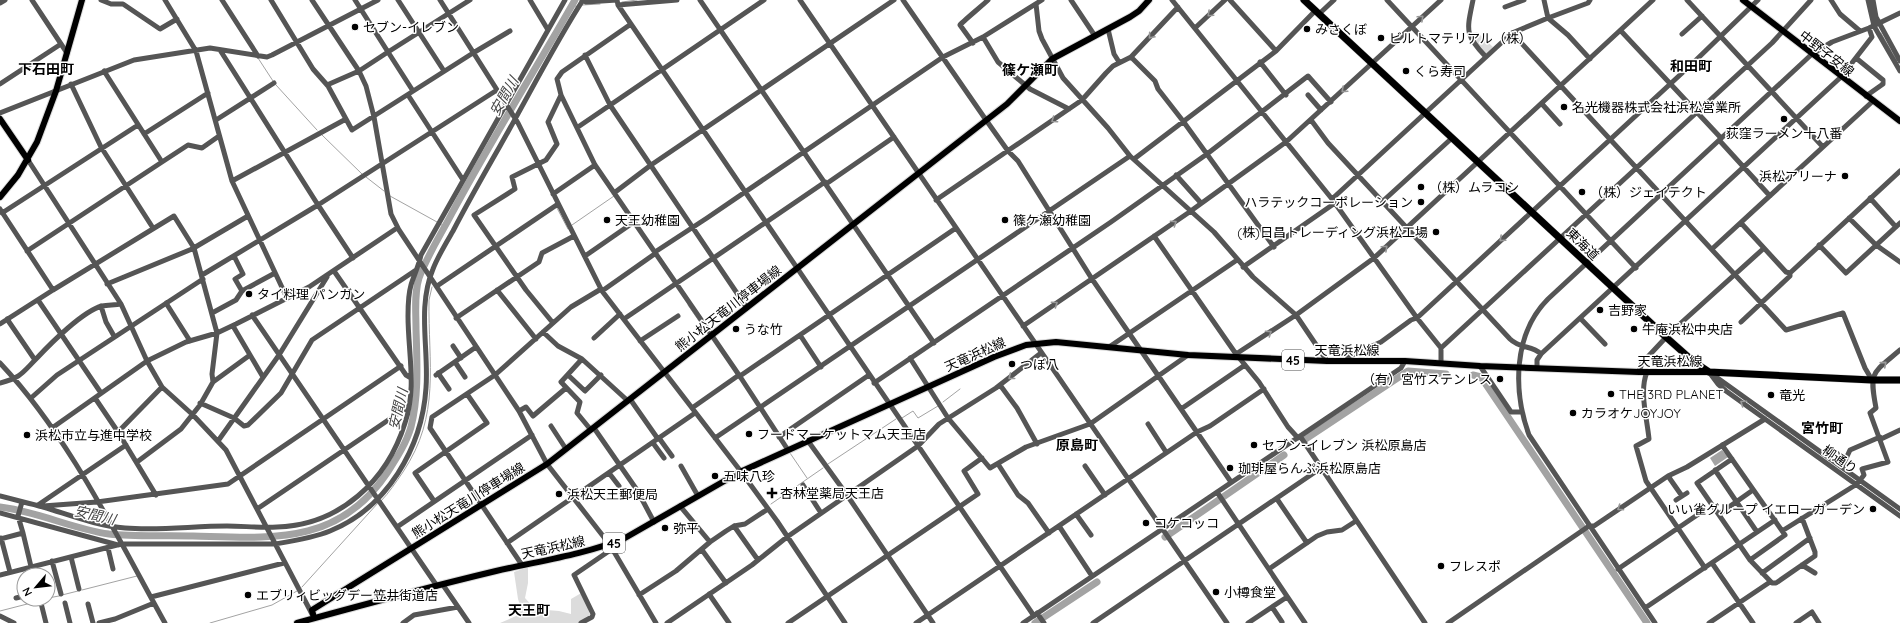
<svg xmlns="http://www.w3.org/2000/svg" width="1900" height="623" viewBox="0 0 1900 623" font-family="Quicksand,'Noto Sans JP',sans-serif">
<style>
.green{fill:#dcdcdc}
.water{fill:#a3a3a3}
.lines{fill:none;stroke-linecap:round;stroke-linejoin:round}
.stream{stroke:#a3a3a3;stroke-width:1}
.river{stroke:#a3a3a3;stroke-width:7}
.major-casing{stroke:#dbdbdb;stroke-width:8}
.highway-casing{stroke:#dbdbdb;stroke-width:8}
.minor{stroke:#555;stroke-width:5}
.major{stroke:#000;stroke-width:6}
.highway{stroke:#000;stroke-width:7}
.oneway{stroke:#999}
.poi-dot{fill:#000;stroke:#fff;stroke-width:1.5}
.labels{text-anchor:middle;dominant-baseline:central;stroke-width:3;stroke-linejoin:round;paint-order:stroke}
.shield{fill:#fff;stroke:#4c4c4c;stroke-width:1}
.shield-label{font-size:12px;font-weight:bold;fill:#000}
.poi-label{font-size:13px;fill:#000;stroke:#fff;text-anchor:start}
.street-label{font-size:13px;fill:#000;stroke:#fff}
.neighbourhood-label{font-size:14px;font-weight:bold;fill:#000;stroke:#fff}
.water-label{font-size:14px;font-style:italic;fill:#444;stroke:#fff}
</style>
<rect width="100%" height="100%" fill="#fff"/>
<path class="green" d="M1477,32L1493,47L1486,54L1474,42L1472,33Z
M528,567V583L525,598L535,609L559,611L571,614V599L583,592L591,618L581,623H500L516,616L521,608L518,599L514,572Z"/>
<path class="water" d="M1722,450L1728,457L1715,466L1710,458Z"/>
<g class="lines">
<path class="stream" d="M622,2L637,0
M582,5L600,4
M571,7L576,6
M1881,33L1891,51
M258,58L273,81
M276,85L317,130
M322,135L362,174
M366,177L384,191
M390,196L437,222
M557,208L568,229
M440,224L445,227
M572,225L614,196
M688,305L708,334
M943,402L960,389
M902,418L913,411L918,418L938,406
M790,453L807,478
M828,464L896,419
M381,501C389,493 396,482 403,472C441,415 428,364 429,300L432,287
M771,504L823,468
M302,587L378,503
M82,590L137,576
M62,595L78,591
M48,598L59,596
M44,599H46
M0,611L35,602
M210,623L272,605L297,591"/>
<path class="river" d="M1473,375L1481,377L1647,623
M1304,440L1408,371L1446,374
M0,507C37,511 72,529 109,534C137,537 166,535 193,536C271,538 338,546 387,473C396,459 406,444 411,427C419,395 417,362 416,329C416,312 414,294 419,278C427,256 440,236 451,215C490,142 534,72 575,0
M1165,537L1284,455
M1035,623L1097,582"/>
<g class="major-casing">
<path id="major" d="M1743,0L1900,121
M0,119L28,160
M0,197L18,175L37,142L56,91L82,0
M314,618L312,610L547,464L1007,104L1052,59L1130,17L1139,11L1149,0
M297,623C362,605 429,587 496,571C539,561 584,555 625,538L740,472L994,357L1026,345L1056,342L1188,355L1327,361H1405L1480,366L1639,372H1709"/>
</g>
<g class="highway-casing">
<path id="highway" d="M1304,0L1667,338L1694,362L1709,372L1872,380H1900"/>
</g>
<path class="minor" d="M32,0L67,53
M101,0L111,4H123L160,29L177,19
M165,0L196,51L232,181L287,298
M222,0L258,56
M271,0L313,69L328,86L352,130L473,53L510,31
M312,0L359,71L366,86L374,117L391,214L399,230L519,411L547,464L610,545L656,623
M398,0L444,71
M440,0L518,123L602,291L739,469L777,521L845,623
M530,0L548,30
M582,0L586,2L617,0L618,5L677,0
M700,0L934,343
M800,0L1227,623
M903,0L986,120L1008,151L1018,161L1092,279L1231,482
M1071,0L1095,36
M1172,0L1332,199L1417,318L1441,348V363
M1230,0L1276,51
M1387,0L1636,268
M1473,0C1467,30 1464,34 1486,57
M1590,0L1588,3L1548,18L1568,35L1590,59
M1687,0L1823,147
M1831,0L1840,14L1860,31
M1868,0L1874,26L1900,71
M1873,0L1876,17L1900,61
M0,3L5,0
M1036,4L1039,31L1042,39L1063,78L1108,128L1130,156L1214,232L1253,277L1296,315L1327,361
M618,5L1034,616
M1505,7L1524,0
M1319,14L1334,0
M631,24L562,72L557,79L561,95L595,165L741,378L788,450
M1195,28L1225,0
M1108,29L1114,54L1119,62
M1621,31L1721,138
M1512,33L1548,18L1544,0
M1682,34L1702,16
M983,37L998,62L1030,89L1069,109
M973,43L960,25C962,22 983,5 988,0
M585,55L610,105L747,308
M1131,57L1155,81L1158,89L1183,121L1274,247
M1856,58L1883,80V84L1866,96
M1260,62L1286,95
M0,84L61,44
M71,84L101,147L153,228
M327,85L359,71L388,52L355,0
M413,91L388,52L470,0
M408,95L463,180
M1308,95L1321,110
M1542,104L1560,124
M0,113L134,60L210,48L267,57L272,55L378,0
M216,120L274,83
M1311,120L1328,143L1510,339C1520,349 1532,345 1541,354
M578,127L764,0
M144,134L208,93
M1719,140L1770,196
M1134,159L1276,51L1315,11
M28,160L121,304L147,361L162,387L193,415L226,450L312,614
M162,162L188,145L202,148L219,136
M1176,175L1201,203
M232,181L346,119
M826,184L894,137
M614,193L651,165L894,0
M553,194L595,165
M1870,198L1896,227
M1332,199L1512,33L1786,330L1843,313L1865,368L1872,380
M936,200L1082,100L1106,73L1113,66L1131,57L1178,7
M1383,201L1452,138
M0,209L53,290L174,216L194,248L217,333L212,374L213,382L200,405L181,429L137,462
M2,213L138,125
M1849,218L1876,245L1900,262
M1741,223L1786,272L1790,273L1900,171
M1154,236L1236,354L1259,382L1288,427L1298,438
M1819,245L1846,273L1900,223
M1712,249L1873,101
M27,251L162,162L104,71
M655,252L707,218L943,57L983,37L1042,0
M234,256L243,274L235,279L242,291
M585,256L634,222
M353,258L318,205L497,90
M1243,267L1335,203
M334,271L406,375L411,378
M202,275L318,205L220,50
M107,284L192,249L248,216
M437,286L558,204
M497,290L536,339
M602,291L656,253
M38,300L101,393
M166,303L190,341
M101,306L106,322L114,336
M212,313L236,300L242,291L275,273
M252,315L437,586
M456,318L539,262L542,253L574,236
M7,319L35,360
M624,319L825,182
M1581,319L1605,344
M1741,322L1790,276V273
M553,323L526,290L474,215L515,189L512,177L546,160L557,144L548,122L561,95
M0,324L53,290
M233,326L263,377
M1023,326L1188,213L1286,142L1441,0
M543,332L558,346L582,359L628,401
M800,335L821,367
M594,338L620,314
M640,341L678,316
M453,346L461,358
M1109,347L1237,260
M1441,348L1772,43L1811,0
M1236,354L1296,315L1374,258L1653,0
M910,358L948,418L990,468L1026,447L1090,424L1188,355
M582,359L561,382L580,402L577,413L591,430
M1345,361L1350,356L1381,342L1411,320L1417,318L1694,62L1758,0
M455,362L465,377
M0,363C69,436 116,535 165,623
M1480,366L1511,412H1522
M1537,367V360L1541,354L1841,77L1872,37L1869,28
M1639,372L1642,363L1671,332L1763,249
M1647,372C1639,391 1647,418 1649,439L1636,446L1646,481L1705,568
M1709,372L1718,384L1726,391L1900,516
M438,373L449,389
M1712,374L1900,509
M436,375L476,347
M568,375L585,391L601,375
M740,376L956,228
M213,382L250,355
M0,383C22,377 22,373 37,358C51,343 83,311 102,306C108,305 115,305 121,304
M874,383L1111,222L1207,154L1308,76L1331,102
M1000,385L1017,408L1037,444
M31,398L57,375L203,279
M95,398L118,432L156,495
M630,399L658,439
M200,403L234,418L244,426L248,425L281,393L312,340L416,270
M692,408L739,375
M1181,409L1245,365
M519,411L526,407L533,416L566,388
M1148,424L1166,452
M551,426L566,449
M52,428L147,361L186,342L217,333L236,324L309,287L397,228
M594,428L637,490L654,522
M118,432L162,387
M1300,436L1425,623
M779,437L869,375
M659,438L672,456
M715,438L1130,156
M1881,439L1900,430
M218,441L279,355L327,277
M808,441L847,495L933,623
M653,443L664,458
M1722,445L1785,535L1750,560
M1732,459L1697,483L1750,560L1772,583H1776L1815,556V552L1802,518
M998,464L1018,495L1028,503L1049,533
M681,466L698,496
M1085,466L1105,495
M1842,467L1850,450L1880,437
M1715,470L1757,532
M609,473L619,486
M1668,476L1682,496
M803,485L821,513
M1217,492L1305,623
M0,496C14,500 29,503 43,507C70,515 97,526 125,528C159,531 193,526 227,526C243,526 260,528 277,527C340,525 387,481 405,423C417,388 408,352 408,316C408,306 408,295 411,285C414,275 419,265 421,255L565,0
M1277,499L1307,543
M1676,500L1687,493
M434,501L415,473L487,423L467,394
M22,502L18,516L23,533
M38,505L126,445
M43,506L97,502L228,484L401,366
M680,506L710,542
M257,509L409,406
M0,513L118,545
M1076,514L1091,535
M1719,514L1753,490
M734,526L758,560
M1059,526L1092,576
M397,527L532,435
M1782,531L1857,484L1864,475L1862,469L1888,462L1870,413L1876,408C1869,371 1872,374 1900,350
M1,538L10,572
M0,539L23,533L33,575
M507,543L695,413
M108,548L113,569
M702,550L726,583
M71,557L79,589
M52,561L61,594
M1712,563L1753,623
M522,565L430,428L432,417L495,375L571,307L601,289
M1802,565L1815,573
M1269,569L1317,536L1327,532L1342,530L1356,521
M1618,569L1703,511
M1762,573L1810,538
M0,575L121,544H275C293,541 313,538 330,531C387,508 422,448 426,388C429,349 417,307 433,269C438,256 446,243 453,231C468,202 484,174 500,146C528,97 553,47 583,0
M443,585L469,623
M709,594L729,623
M639,595L676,571L710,542L726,531L734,526L745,524L768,509
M151,597L284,563
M16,598L24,596
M40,599L46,623
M65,603L70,623
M88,604L93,623
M1272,607L1282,622
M1645,608L1775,520
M1037,613L1044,623
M0,616L14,623
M99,623L115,619L154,603
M403,623L414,615L458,607
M581,623L592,617L593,614L574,575L612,549
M667,623L752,565L787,537L918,446L939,424L996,388L1041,353
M788,623L978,494L964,471L982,458
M916,623L1197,432L1210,426L1264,389
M1023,623L1401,368L1405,361
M1093,623L1321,468
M1248,623L1287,597
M1448,623L1589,526H1594L1668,476L1687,467L1765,419
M1655,623L1529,435C1513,391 1513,334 1548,299L1812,54L1832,42L1869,28L1900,13
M1709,623L1770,582
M1796,623L1812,612L1819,623"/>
<use href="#major" class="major"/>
<use href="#highway" class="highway"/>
</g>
<defs><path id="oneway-chevron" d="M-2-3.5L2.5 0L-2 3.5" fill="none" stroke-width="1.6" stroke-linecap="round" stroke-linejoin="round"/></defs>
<g class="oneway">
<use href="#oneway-chevron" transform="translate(1210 14) rotate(137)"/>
<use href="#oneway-chevron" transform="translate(1421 18) rotate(-43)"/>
<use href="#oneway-chevron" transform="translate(1151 36) rotate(131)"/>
<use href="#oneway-chevron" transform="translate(1344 90) rotate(138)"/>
<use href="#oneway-chevron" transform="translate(1054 120) rotate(145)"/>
<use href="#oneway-chevron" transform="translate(1174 223) rotate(-34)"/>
<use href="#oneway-chevron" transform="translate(1502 239) rotate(138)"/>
<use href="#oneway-chevron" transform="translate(1385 248) rotate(-43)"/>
<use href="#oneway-chevron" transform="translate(1055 304) rotate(-35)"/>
<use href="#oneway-chevron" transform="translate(1269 333) rotate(-34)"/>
<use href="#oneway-chevron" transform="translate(1884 364) rotate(-41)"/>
<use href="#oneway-chevron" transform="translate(1011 377) rotate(142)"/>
<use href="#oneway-chevron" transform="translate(1743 403) rotate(-145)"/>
<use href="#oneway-chevron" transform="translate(1620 508) rotate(146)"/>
</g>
<g class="poi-dot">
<circle cx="355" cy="27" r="4"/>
<circle cx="1307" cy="29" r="4"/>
<circle cx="1381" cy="38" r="4"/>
<circle cx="1406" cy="71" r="4"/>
<circle cx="1564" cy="107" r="4"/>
<circle cx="1784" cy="119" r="4"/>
<circle cx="1845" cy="176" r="4"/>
<circle cx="1421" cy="187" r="4"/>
<circle cx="1582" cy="192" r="4"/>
<circle cx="1421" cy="202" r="4"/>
<circle cx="607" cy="220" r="4"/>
<circle cx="1005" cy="220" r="4"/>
<circle cx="1436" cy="232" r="4"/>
<circle cx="249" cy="294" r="4"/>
<circle cx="1600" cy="310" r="4"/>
<circle cx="736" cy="329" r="4"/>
<circle cx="1634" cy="329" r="4"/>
<circle cx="1012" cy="364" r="4"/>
<circle cx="1500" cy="379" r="4"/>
<circle cx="1611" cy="394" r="4"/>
<circle cx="1771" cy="395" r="4"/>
<circle cx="1573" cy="413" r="4"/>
<circle cx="749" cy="434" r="4"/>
<circle cx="27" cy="435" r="4"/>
<circle cx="1254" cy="445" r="4"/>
<circle cx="1230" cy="468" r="4"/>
<circle cx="715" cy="476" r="4"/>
<path d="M770 487h4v4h4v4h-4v4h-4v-4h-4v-4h4z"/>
<circle cx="559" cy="494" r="4"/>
<circle cx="1873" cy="509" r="4"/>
<circle cx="1146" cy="523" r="4"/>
<circle cx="665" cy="528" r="4"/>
<circle cx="1441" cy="566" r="4"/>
<circle cx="1216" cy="592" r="4"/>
<circle cx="248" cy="595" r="4"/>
</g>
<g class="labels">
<g class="shield">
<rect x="1282" y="350" width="22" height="20" rx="3"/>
<rect x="603" y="533" width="22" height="20" rx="3"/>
</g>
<g class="shield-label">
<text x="1293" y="360">45</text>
<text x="614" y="543">45</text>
</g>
<g class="poi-label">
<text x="363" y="27">セブン-イレブン</text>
<text x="1315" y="29">みさくぼ</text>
<text x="1389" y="38">ビルトマテリアル（株）</text>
<text x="1414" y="71">くら寿司</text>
<text x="1572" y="107">名光機器株式会社浜松営業所</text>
<text x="1784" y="133" text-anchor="middle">荻窪ラーメン十八番</text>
<text x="1837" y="176" text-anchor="end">浜松アリーナ</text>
<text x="1429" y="187">（株）ムラコシ</text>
<text x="1590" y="192">（株）ジェイテクト</text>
<text x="1413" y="202" text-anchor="end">ハラテックコーポレーション</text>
<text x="615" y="220">天王幼稚園</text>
<text x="1013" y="220">篠ケ瀬幼稚園</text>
<text x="1428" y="232" text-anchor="end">(株)日昌トレーディング浜松工場</text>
<text x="257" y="294">タイ料理 パンガン</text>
<text x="1608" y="310">吉野家</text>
<text x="744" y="329">うな竹</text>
<text x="1642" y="329">牛庵浜松中央店</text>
<text x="1020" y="364">つぼ八</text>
<text x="1492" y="379" text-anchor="end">（有）宮竹ステンレス</text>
<text x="1619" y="394">THE 3RD PLANET</text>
<text x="1779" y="395">竜光</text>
<text x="1581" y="413">カラオケJOYJOY</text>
<text x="757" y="434">フードマーケットマム天王店</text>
<text x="35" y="435">浜松市立与進中学校</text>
<text x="1262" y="445">セブン‐イレブン 浜松原島店</text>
<text x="1238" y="468">珈琲屋らんぷ浜松原島店</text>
<text x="723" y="476">五味八珍</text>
<text x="780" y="493">杏林堂薬局天王店</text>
<text x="567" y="494">浜松天王郵便局</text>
<text x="1865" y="509" text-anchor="end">いい雀グループ イエローガーデン</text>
<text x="1154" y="523">コケコッコ</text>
<text x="673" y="528">弥平</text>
<text x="1449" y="566">フレスポ</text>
<text x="1224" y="592">小樽食堂</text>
<text x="256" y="595">エブリィビッグデー笠井街道店</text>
</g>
<g class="street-label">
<text transform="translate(1827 53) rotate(38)">中野子安線</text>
<text transform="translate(1583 244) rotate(44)">東海道</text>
<text transform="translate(728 308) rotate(-38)">熊小松天竜川停車場線</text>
<text x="1347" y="350">天竜浜松線</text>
<text transform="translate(975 354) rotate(-24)">天竜浜松線</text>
<text x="1670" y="361">天竜浜松線</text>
<text transform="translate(1840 459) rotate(35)">柳通り</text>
<text transform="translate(468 500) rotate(-32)">熊小松天竜川停車場線</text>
<text transform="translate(553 547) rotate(-12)">天竜浜松線</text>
</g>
<g class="neighbourhood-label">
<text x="1691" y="66">和田町</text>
<text x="46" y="69">下石田町</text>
<text x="1030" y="70">篠ケ瀬町</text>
<text x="1822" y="428">宮竹町</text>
<text x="1077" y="445">原島町</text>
<text x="529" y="610">天王町</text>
</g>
<g class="water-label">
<text transform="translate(504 96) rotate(-60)">安間川</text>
<text transform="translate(398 409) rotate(-77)">安間川</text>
<text transform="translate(95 515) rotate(13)">安間川</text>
</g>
</g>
<g transform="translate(36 587) rotate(242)"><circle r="19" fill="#ffffff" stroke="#999999"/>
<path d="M0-3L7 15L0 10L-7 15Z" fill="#000000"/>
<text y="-6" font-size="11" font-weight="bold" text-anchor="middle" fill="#000000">N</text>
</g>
</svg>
